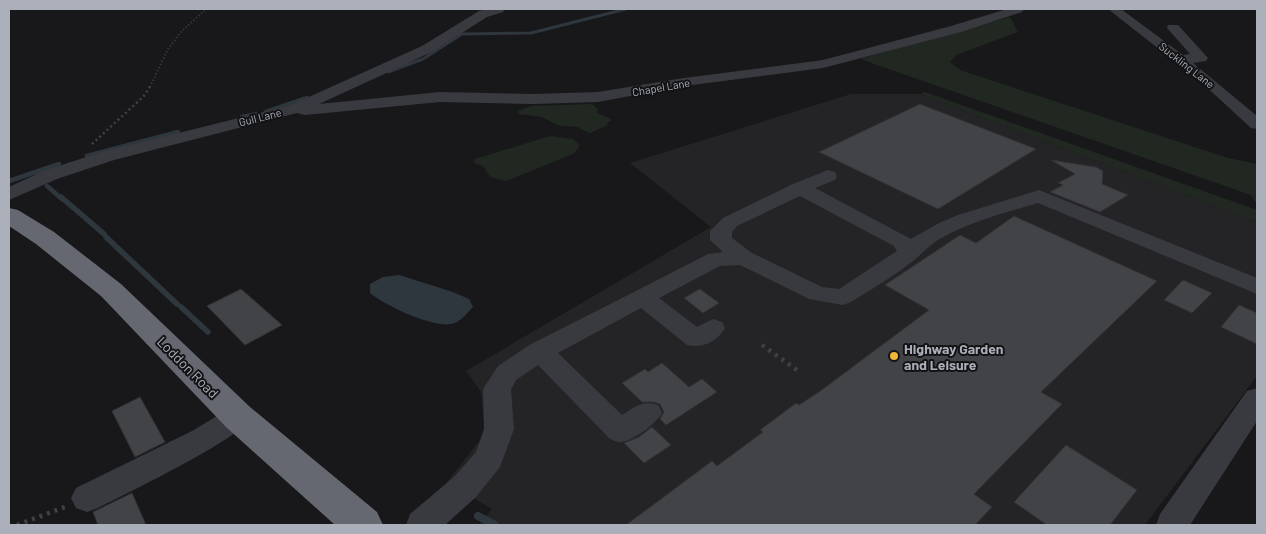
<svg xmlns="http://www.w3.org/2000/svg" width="1266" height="534" viewBox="0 0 1266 534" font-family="Barlow,sans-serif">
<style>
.built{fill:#242427}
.green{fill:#202821}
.water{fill:#2e363e}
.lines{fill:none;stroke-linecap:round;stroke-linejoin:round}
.stream-far3{stroke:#2e363e;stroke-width:3}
.stream-far2{stroke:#2e363e;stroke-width:4.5}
.stream-far1{stroke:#2e363e;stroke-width:5.5}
.stream{stroke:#2e363e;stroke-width:8}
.building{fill:#424347;stroke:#323236}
.path-far2{stroke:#3f4146;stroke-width:2;stroke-dasharray:1 2.5;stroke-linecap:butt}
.path-far1{stroke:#3f4146;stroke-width:2.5;stroke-dasharray:2 3;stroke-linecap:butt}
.path{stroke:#3f4146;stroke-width:4.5;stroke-dasharray:3 5;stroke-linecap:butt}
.minor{fill:#393a3f;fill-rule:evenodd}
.highway{fill:#656870;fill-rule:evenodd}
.poi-dot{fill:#f0b639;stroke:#131315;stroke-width:2}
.labels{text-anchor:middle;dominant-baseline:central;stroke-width:4;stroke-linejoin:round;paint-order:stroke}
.far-street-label{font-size:11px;fill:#aaafb9;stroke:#131315}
.poi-label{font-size:14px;font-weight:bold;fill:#aaafb9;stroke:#131315;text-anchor:start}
.street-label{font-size:14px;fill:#aaafb9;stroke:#131315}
</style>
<rect width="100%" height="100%" fill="#18181a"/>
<path class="built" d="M851,94H920L1257,222V376L1145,525H479L492,509L447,482L485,434L481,392L466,371L711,227L630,163Z"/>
<path class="green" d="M1010,17L1018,32L956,55L950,62L960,70L1228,158L1257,164V205L1251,195L860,59Z
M925,92L1257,210V222L920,94Z
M592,104L599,110L596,111C600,116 607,116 612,120L607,123L608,125L590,133L577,127L557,125L542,117L519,114L518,111L531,106Z
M550,136L573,139L579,144V147L573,154L506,181L490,177L483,166L474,163L475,159Z"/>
<path class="water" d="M399,275L453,292L469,299L473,307C466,314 461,322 451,324C433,328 384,305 370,293V284L383,277Z"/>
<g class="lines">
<path class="stream-far3" d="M388,72L423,59L462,34L531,33L626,9"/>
<path class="stream-far2" d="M266,112L307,98
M242,117L257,114
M87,156L178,132
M9,181L59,164
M47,186L62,199"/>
<path class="stream-far1" d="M61,197L104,234
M106,237L177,304
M181,307L208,332"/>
<path class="stream" d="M478,516L495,525"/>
</g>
<path class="building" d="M920,104L1036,149L938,209L819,152Z
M1051,160L1096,167L1103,171L1102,184L1128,195L1100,212L1050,192L1063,185L1058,183L1075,174Z
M1014,216L1157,281L1041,392L1062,404L974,494L992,507L975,525H626L712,461L717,466L763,432L760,430L796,403L799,405L819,392L929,310L885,285L960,235L976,243Z
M1183,280L1212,293L1192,313L1164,300Z
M241,289L282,325L245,345L207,306Z
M700,289L719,303L703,313L684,298Z
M1239,305L1257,313V344L1221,327Z
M662,363L689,387L702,379L717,392L666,425L660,419L664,412L660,404L653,402H642L622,383L645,369L648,372Z
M140,397L165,442L135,457L112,411Z
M652,427L671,445L644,463L624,443L639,437Z
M1066,445L1137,490L1110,525H1047L1014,502Z
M132,493L146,525H98L93,512Z"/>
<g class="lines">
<path class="path-far2" d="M150,87L168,49L182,31L206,9"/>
<path class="path-far1" d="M92,144L144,96L151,85"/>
<path class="path" d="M762,345L797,370
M17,525L65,507"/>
<path class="minor" d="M487,9H505L503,12L487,17L432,52L319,104L440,92L533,94L598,92L684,78L823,60L951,26L1007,9H1024L1022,12L961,32L823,68L684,86L598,102L533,104L440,102L305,115L297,113L114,160L57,179L9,200V187L43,171L102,152L291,105L422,46L479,11Z
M1108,9H1121L1183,55L1190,54L1167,28L1168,25H1178L1208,58L1206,61L1193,63L1257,116V129L1251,128L1201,82Z
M828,170L835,172L837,176L835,180L815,188L911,239L939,223L958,215L1039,190L1257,278V294L1038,203C1004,213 969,222 938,240C927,247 919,257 909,264C891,278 870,290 851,302L843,305L809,299L740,265L720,266L659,298L697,327L713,319L722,322L725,328C718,341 702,349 687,345L641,308L558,353L622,415C635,407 643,400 658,405L662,413C657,423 633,441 621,442C618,443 613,440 610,439L538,365L516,380L511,390L514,429L500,467L476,497L445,525H406L410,514L454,477L476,452L484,429L483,389L498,366L531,344L634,292L708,254L723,252L710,240V231L723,218L793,184ZM800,196L894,246L897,251L839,289L822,287L752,253L732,238V232L737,226Z
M1257,388V421L1190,525H1156L1160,514L1247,391Z
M238,406L248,409L252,417C240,439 127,493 98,508L87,512L76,508L71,498L76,488L194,430L228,409Z"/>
<path class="highway" d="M9,208L18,210L54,232L121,284L250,407L377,512L383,525H335L226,427L101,296L36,244L9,226Z"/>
</g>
<circle class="poi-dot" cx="894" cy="356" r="5"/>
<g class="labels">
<g class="far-street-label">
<text transform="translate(1187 65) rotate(38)">Suckling Lane</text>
<text transform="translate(661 87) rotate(-10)">Chapel Lane</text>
<text transform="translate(260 117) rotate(-14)">Gull Lane</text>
</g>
<g class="poi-label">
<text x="904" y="348">Highway Garden<tspan x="904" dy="16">and Leisure</tspan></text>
</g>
<g class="street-label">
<text transform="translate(188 367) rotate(45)">Loddon Road</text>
</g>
</g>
<rect width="1266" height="534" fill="none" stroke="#aaafb9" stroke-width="20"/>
</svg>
